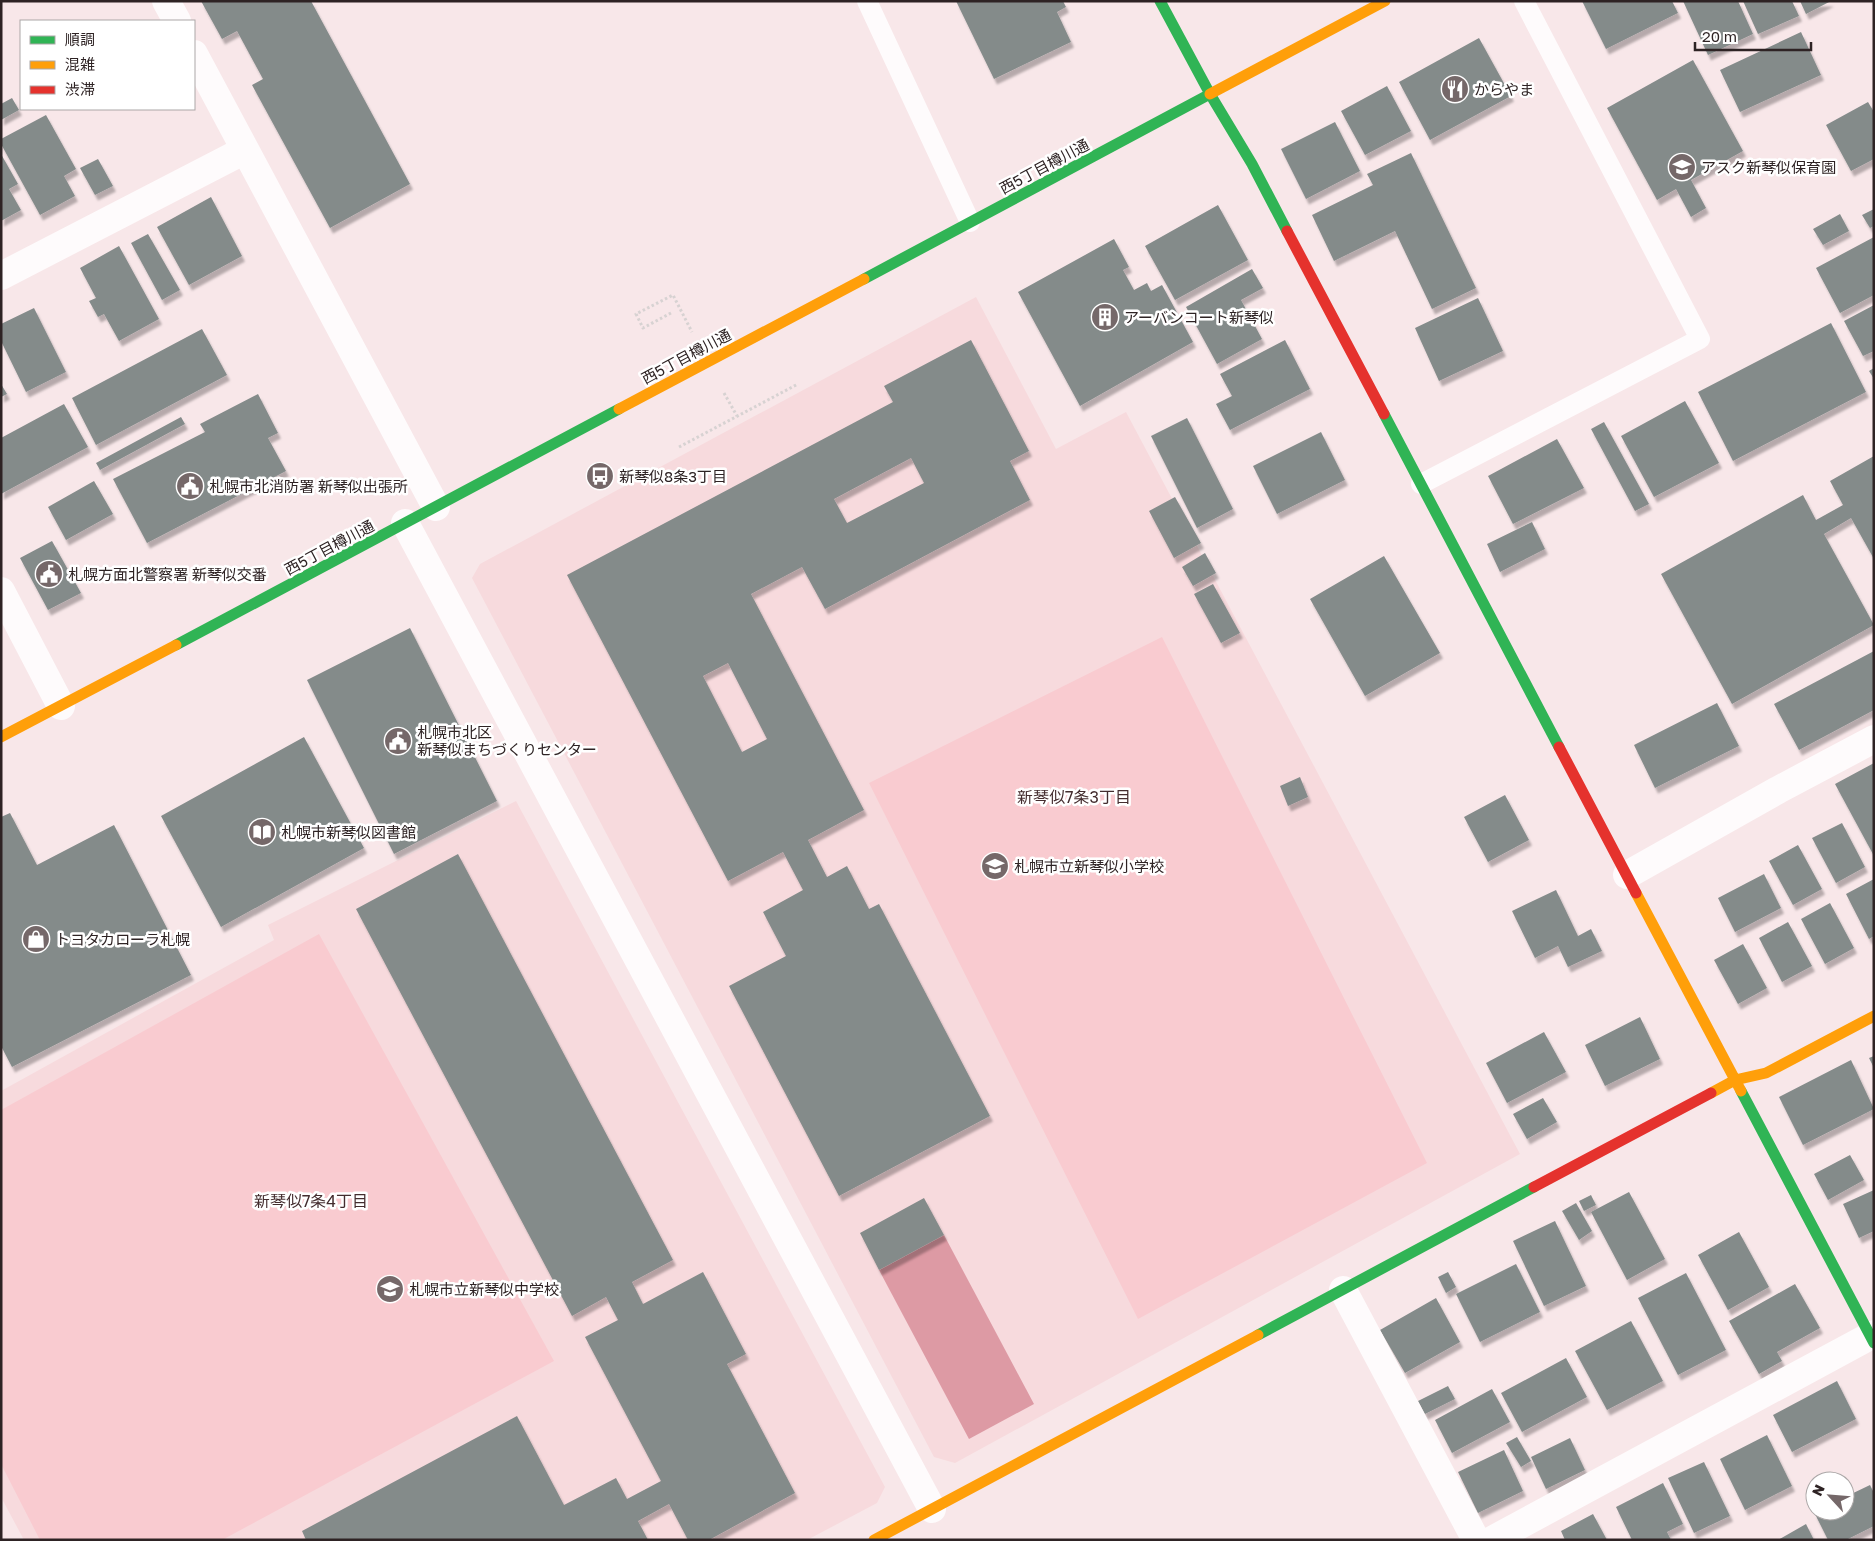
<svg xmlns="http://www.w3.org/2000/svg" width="1875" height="1541" viewBox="0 0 1875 1541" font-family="'Golos Text','Noto Sans JP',sans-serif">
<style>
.built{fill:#f7dadd}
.green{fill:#f9cbd0}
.water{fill:#dd9aa4}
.building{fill:#848b8a;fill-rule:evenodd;filter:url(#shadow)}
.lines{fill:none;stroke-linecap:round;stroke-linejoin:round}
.path{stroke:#d7d2d2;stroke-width:3;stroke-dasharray:2.5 2.5;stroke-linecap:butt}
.lane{stroke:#fefbfc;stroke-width:20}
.street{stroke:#fefbfc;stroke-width:28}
.fast{stroke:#30b455;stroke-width:11}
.slow{stroke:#ff9f0a;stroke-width:11}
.jam{stroke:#e5322d;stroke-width:11}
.labels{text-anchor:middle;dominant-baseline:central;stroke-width:5;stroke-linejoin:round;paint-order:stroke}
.poi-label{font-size:15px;fill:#2e2324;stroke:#fff;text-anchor:start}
.street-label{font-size:15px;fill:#2e2324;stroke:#fff}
.neighbourhood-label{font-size:16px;fill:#442d2f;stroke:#fff}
</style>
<defs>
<filter id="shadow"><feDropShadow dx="3" dy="5.5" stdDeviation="1" flood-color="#0004"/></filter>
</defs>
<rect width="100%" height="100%" fill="#f8e7e9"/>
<path class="built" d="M976,297L1056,449L1126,412L1520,1154L955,1463L934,1457L472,578L480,564Z
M516,801L885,1487L877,1503L807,1540H24L1,1497V1091L274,940L268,925Z"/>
<path class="green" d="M1162,637L1427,1163L1138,1319L869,783Z
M319,934L554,1361L222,1540H40L1,1464V1110Z"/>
<path class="water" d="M944,1235L1034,1404L969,1439L879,1270Z"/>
<path class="building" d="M201,1H311L410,184L330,228L252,85L263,79L237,31L222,39Z
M956,1H1063L1066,7L1057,12L1071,42L994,79Z
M1582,1H1672L1678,13L1606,49Z
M1683,1H1738L1753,34L1708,55Z
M1743,1H1792L1799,16L1758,34Z
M1800,1H1831L1806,14Z
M1801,32L1821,75L1740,112L1720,70Z
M1479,38L1511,96L1430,140L1399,82Z
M1693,60L1743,151L1691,180L1706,208L1691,217L1676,189L1657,200L1607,108Z
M1387,86L1411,131L1365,155L1341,111Z
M12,98L19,110L1,120V104Z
M1868,102L1874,112V159L1851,171L1826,125Z
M46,115L76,169L64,176L75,196L40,215L1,144V139Z
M1335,122L1360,171L1306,199L1281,149Z
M1411,153L1476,288L1432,309L1395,231L1334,261L1312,215L1373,185L1367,174Z
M1,154L18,184L9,189L21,210L1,221Z
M98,159L113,186L95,195L80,168Z
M211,197L242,256L189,285L157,227Z
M1218,205L1248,260L1175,300L1145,246Z
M1874,209V226L1870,228L1862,215Z
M1840,214L1849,231L1823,245L1813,229Z
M148,234L180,290L162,300L131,243Z
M1874,237V295L1840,313L1816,268Z
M1114,239L1129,267L1123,270L1134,290L1147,283L1151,291L1162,285L1193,342L1080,406L1018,292Z
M119,246L159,319L119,341L104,314L98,317L89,301L96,298L80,268Z
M1252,269L1263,288L1241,300L1262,339L1217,364L1186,307Z
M1478,298L1503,351L1439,381L1415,328Z
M1874,305V351L1863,356L1844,321Z
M34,308L66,372L26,392L1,341V324Z
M1831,323L1866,392L1733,461L1698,392Z
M202,329L227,375L96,445L72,398Z
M971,340L1029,451L1010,461L1030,500L825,609L802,567L751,594L864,810L808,840L827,877L847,866L869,909L879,904L990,1116L839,1196L729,986L786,956L763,912L803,890L783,852L728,881L567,575L893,402L884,386ZM911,458L924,483L847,523L834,499ZM728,663L767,739L742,752L703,676Z
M1285,340L1310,389L1230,430L1216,404L1232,396L1220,374Z
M1874,368V379L1869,371Z
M1,384L7,394L1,397Z
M258,394L278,433L268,438L286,471L147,543L113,479L205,432L200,424Z
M1685,401L1719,463L1654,497L1621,436Z
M64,404L88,447L1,494V438Z
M181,417L185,424L100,470L96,463Z
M1187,418L1233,509L1197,528L1151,436Z
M1604,422L1649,504L1635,511L1591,429Z
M1321,432L1345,480L1277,514L1253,466Z
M1557,439L1584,488L1513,524L1488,476Z
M1874,456V559L1851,518L1824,534L1874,625L1732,704L1661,574L1803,495L1816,520L1843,505L1830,481Z
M94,481L113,514L66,540L48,507Z
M1175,497L1201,543L1174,558L1149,511Z
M1532,522L1545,549L1500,572L1487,544Z
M52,541L81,593L48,610L20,558Z
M1205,553L1216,573L1193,586L1182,567Z
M1384,556L1440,653L1365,696L1310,599Z
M1213,584L1240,633L1221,643L1194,594Z
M410,628L497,801L394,854L307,680Z
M1874,651V710L1799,750L1774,704Z
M1717,703L1739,746L1655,788L1634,745Z
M304,737L364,848L221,927L161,816Z
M1874,763V856L1835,784Z
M1300,777L1308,797L1288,806L1280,786Z
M1505,795L1529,840L1488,862L1464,817Z
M10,813L37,865L114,825L191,975L12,1067L1,1046V817Z
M1842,823L1865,867L1836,883L1812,838Z
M1798,845L1822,889L1793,905L1769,861Z
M458,854L673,1260L632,1282L643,1304L703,1272L746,1354L727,1364L795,1493L709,1540H688L669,1504L638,1521L648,1540H306L302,1531L517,1416L564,1505L616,1478L627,1499L661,1481L585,1337L618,1320L606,1297L572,1316L356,909Z
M1764,874L1781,908L1735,932L1718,898Z
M1874,879V936L1869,939L1846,894Z
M1556,890L1578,936L1591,929L1602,951L1568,967L1558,946L1535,958L1512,911Z
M1830,903L1854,948L1825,964L1801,919Z
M1788,922L1812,966L1782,982L1759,938Z
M1743,944L1767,988L1738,1004L1714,960Z
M1640,1017L1660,1059L1605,1086L1585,1045Z
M1544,1032L1566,1072L1507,1103L1486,1063Z
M1874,1056V1068L1869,1058Z
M1851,1060L1874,1109L1803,1145L1779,1097Z
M1543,1098L1557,1122L1527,1139L1513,1114Z
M1850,1155L1864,1180L1828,1200L1814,1174Z
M1874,1190V1231L1859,1238L1843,1204Z
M1629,1192L1665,1259L1627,1280L1591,1212Z
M1591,1195L1596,1205L1584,1211L1579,1201Z
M924,1198L944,1235L879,1270L860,1233Z
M1576,1203L1592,1231L1579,1240L1562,1211Z
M1555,1221L1586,1286L1544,1306L1513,1241Z
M1739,1232L1769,1287L1728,1310L1698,1255Z
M1516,1264L1540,1312L1480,1342L1456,1294Z
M1448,1272L1456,1287L1446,1293L1438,1277Z
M1686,1273L1726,1350L1678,1375L1638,1298Z
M1795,1284L1820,1328L1777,1352L1782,1361L1759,1374L1729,1321Z
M1436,1298L1460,1342L1405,1373L1380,1330Z
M1631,1321L1663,1381L1607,1410L1575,1351Z
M1566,1358L1587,1397L1522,1432L1501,1393Z
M1837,1381L1856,1419L1792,1452L1773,1415Z
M1448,1386L1455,1399L1425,1414L1418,1401Z
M1492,1389L1510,1422L1452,1453L1435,1420Z
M1767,1435L1792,1486L1745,1510L1720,1459Z
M1517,1437L1531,1461L1521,1467L1506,1443Z
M1570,1438L1585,1470L1546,1489L1531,1457Z
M1504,1450L1523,1491L1478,1513L1458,1472Z
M1704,1462L1730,1516L1694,1533L1668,1478Z
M1663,1483L1683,1524L1667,1532L1671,1540H1632L1616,1507Z
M1870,1485L1874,1493V1526L1846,1540H1828L1814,1512L1845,1511V1497Z
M1593,1514L1607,1540H1565L1561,1531Z
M1806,1524L1814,1540H1778Z"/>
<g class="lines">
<path class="path" d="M671,313L643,328L636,314L673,295L692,332
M724,393L737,416
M679,447L798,384"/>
<path class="lane" d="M867,1L970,222
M1421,484L1700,339L1524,1"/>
<path class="street" d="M166,1L177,21
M194,54L436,507
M1,276L245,150
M405,523L932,1509
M1,591L61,706
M1627,875L1778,790L1874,739
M1343,1290L1476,1540
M1492,1540L1874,1334"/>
<path class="fast" d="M1160,1L1210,94L1252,164L1287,231
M864,279L1210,94
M1384,414L1559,747
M176,645L619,409
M1741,1091L1874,1343
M1258,1335L1534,1187"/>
<path class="slow" d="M1210,94L1385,1
M619,409L864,279
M1,737L176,645
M1636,893L1741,1091
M1711,1093L1735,1080L1766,1073L1874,1016
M874,1540L1258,1335"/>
<path class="jam" d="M1287,231L1384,414
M1559,747L1636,893
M1534,1187L1711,1093"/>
</g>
<defs>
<g id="restaurant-disc" transform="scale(1.4375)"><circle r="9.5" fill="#756869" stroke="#fff"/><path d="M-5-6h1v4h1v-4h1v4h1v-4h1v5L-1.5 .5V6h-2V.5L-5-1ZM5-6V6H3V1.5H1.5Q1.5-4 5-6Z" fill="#fff"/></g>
<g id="school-disc" transform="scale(1.4375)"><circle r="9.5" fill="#756869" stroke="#fff"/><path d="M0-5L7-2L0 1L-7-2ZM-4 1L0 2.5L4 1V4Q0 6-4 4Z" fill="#fff"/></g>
<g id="building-disc" transform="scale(1.4375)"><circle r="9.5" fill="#756869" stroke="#fff"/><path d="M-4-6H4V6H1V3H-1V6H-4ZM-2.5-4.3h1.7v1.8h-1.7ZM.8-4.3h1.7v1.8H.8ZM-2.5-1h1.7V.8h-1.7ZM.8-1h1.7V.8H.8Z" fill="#fff"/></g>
<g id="bus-disc" transform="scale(1.4375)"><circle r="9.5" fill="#756869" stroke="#fff"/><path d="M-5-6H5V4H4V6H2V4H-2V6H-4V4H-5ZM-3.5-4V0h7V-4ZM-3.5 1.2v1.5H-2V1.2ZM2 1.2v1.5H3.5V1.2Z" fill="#fff"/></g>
<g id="civic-disc" transform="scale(1.4375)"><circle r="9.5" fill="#756869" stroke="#fff"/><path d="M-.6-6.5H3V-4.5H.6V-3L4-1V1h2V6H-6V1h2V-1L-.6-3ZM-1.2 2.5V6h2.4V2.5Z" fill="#fff"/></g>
<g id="library-disc" transform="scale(1.4375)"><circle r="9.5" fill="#756869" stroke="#fff"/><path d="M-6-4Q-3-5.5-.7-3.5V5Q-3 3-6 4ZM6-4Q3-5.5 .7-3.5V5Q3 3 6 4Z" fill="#fff"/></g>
<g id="shop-disc" transform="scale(1.4375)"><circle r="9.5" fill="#756869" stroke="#fff"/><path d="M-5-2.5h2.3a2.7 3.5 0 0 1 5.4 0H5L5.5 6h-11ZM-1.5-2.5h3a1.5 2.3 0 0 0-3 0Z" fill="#fff"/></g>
</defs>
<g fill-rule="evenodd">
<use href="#restaurant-disc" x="1455" y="89"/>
<use href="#school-disc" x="1682" y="167"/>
<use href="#building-disc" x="1105" y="317"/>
<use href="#bus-disc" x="600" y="476"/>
<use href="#civic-disc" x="190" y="486"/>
<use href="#civic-disc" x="49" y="574"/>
<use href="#civic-disc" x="398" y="741"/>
<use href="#library-disc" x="262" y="832"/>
<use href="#school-disc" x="995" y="866"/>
<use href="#shop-disc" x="36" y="939"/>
<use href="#school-disc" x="390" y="1289"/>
</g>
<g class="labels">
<g class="poi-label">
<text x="1474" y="89">からやま</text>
<text x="1701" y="167">アスク新琴似保育園</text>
<text x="1124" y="317">アーバンコート新琴似</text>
<text x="619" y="476">新琴似8条3丁目</text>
<text x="209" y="486">札幌市北消防署 新琴似出張所</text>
<text x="68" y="574">札幌方面北警察署 新琴似交番</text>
<text x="417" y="732">札幌市北区<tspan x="417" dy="17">新琴似まちづくりセンター</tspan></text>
<text x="281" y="832">札幌市新琴似図書館</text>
<text x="1014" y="866">札幌市立新琴似小学校</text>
<text x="55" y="939">トヨタカローラ札幌</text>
<text x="409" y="1289">札幌市立新琴似中学校</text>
</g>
<g class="street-label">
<text transform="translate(1044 166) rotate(-28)">西5丁目樽川通</text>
<text transform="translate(686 356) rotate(-28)">西5丁目樽川通</text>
<text transform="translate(329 547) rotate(-28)">西5丁目樽川通</text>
</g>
<g class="neighbourhood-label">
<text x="1074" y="797">新琴似7条3丁目</text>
<text x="311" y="1201">新琴似7条4丁目</text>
</g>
</g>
<rect width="1875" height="1541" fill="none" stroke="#2e2324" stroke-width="5"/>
<rect x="20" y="20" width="175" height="90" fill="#ffffff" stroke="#aba7a7"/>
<rect x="30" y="36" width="25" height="8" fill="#30b455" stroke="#aba7a7"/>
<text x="65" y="45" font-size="15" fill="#2e2324">順調</text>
<rect x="30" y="61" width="25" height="8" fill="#ff9f0a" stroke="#aba7a7"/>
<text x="65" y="70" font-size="15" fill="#2e2324">混雑</text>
<rect x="30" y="86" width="25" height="8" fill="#e5322d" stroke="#aba7a7"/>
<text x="65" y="95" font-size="15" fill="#2e2324">渋滞</text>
<g transform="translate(1830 1496) rotate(296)"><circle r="24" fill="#ffffff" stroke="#aba7a7"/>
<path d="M0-4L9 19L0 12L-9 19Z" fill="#756869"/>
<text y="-8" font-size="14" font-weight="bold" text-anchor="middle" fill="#2e2324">N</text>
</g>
<path d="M1695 42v8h116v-8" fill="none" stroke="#2e2324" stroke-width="2.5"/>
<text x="1702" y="42" font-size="15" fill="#2e2324" stroke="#ffffff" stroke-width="4" paint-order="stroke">20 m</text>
</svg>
